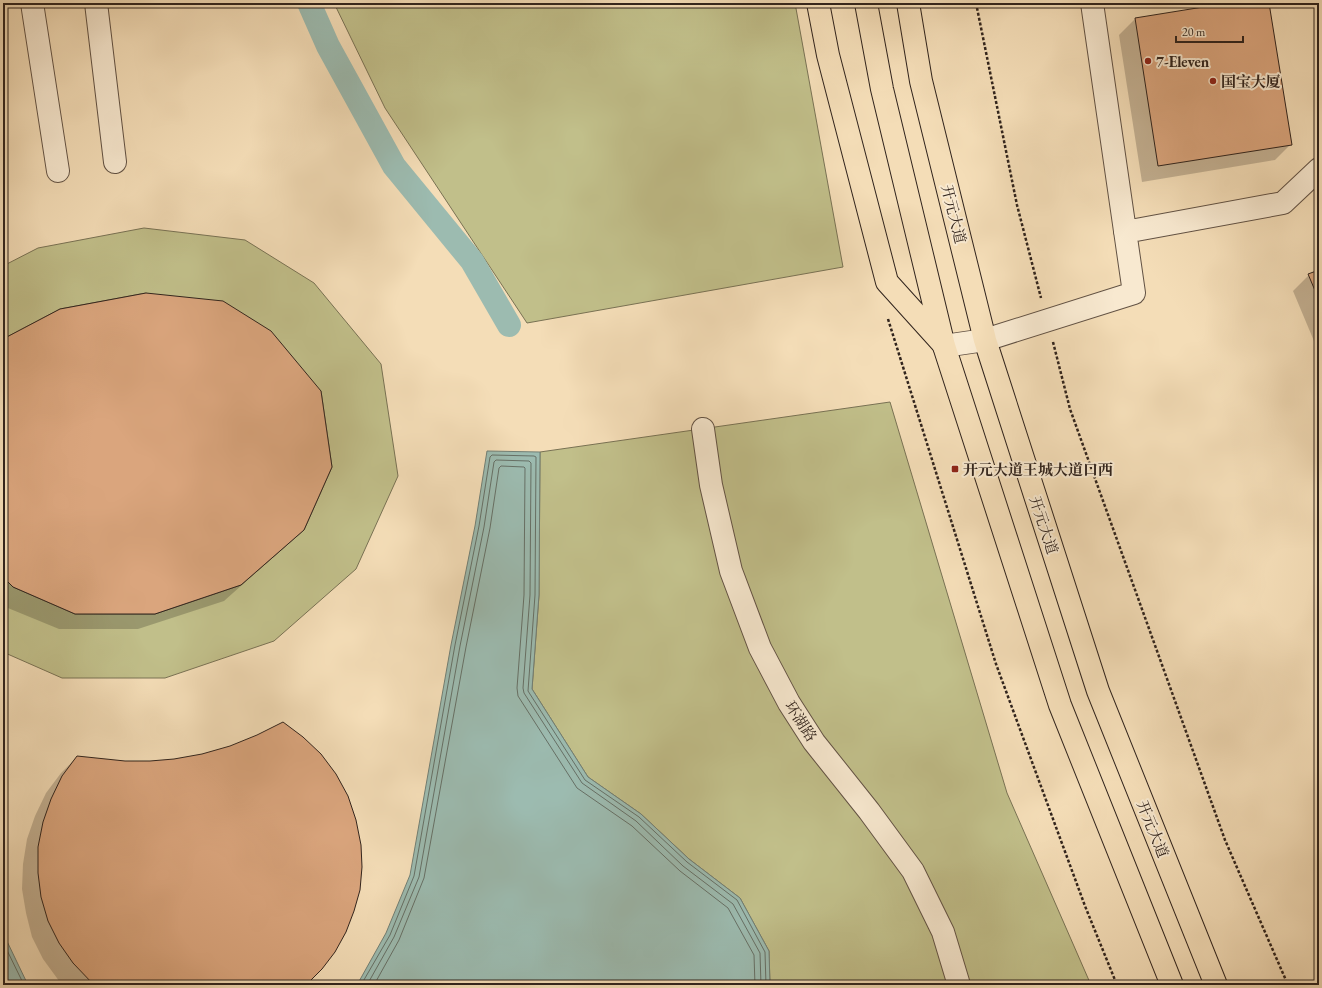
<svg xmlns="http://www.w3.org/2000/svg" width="1322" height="988" viewBox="0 0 1322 988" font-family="'EB Garamond','Noto Serif SC',serif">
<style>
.green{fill:#c1bf8a;stroke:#797254}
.water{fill:#9cbbb0;stroke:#717f75}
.shadow{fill:#0003}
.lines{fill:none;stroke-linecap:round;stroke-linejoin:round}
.shore{stroke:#667066;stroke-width:1}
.canal{stroke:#9cbbb0;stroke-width:24}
.building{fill:#daa57d;stroke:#31241d}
.minor-casing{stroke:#625244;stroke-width:24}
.major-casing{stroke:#31241d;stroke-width:24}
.path{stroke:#31241d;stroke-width:2.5;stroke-dasharray:3 2;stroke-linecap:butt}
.minor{stroke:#f8e9d0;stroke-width:22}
.major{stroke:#f4ddb7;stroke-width:22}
.poi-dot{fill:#8f2418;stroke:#f8e9d0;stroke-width:1.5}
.labels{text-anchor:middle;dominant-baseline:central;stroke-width:4;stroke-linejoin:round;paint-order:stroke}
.poi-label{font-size:15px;font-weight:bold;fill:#31241d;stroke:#f8e9d0;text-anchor:start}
.street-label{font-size:15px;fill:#31241d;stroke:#f8e9d0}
</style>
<rect width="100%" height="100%" fill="#f4ddb7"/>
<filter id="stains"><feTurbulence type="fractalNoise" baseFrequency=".005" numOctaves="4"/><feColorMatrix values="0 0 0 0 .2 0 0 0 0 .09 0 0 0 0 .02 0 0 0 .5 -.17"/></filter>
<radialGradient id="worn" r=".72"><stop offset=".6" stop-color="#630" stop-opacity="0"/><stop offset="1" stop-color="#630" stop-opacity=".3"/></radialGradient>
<path class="green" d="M334,3H795L843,267L527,323L385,108Z
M144,228L245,240L314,283L381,364L398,476L356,569L274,641L165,678H62L3,652V577L13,587L75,614H155L241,585L304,530L332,467L321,391L146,293L60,309L3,339V266L38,248Z
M890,402L1007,793L1091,985H770L769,951L740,898L689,859L641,814L588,777L532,689L539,595L540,452Z"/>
<path class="water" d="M487,451L540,452L539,595L532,689L588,777L641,814L689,859L740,898L769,951L770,985H357L386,933L410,875L451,645L475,526Z
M3,933L4,935L28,985H3Z"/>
<path class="shadow" d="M1235,3H1268L1291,144L1275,160L1142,182L1119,35L1135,19Z
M1319,271V353L1293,291L1309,275Z
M3,340L303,529L286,546L224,601L138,629H59L3,606Z
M77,757L305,985H62L43,959L32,937L26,913L22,889L23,864L27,839L35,816L46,793L61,773Z"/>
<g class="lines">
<path class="shore" d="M3,942L24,985
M361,985L390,935L414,876L455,645L479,526L490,457L492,455L534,456L536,457L535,595L528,691L585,780L639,817L687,862L737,900L765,952L766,985
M367,985L394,937L419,877L460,646L484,527L494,462L496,460L529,461L531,463L530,595L523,688L524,693L582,783L636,821L683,866L733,904L760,953L761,985
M374,985L399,940L424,878L466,647L490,528L499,468L501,466L524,467L525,468L524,595L517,688L518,696L577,788L632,826L680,871L728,908L754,955L755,985"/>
<path class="canal" d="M309,3L328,46L394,166L472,261L509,325"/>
</g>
<path class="building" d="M1228,3H1269L1292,145L1158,166L1135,18Z
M1319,270V300L1308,274Z
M146,293L223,301L271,331L321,391L332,467L304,530L241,585L155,614H75L13,587L3,577V339L60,309Z
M283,722L303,737L321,754L336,774L348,796L356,820L361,845L362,867L360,890L354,911L346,932L335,952L322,969L306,985H94L73,963L59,943L48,921L41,897L38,873V847L43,822L51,799L62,776L77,756L125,761H150L174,759L202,754L230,746L257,735Z"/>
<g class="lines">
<g class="minor-casing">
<path id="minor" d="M32,3L58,171
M96,3L115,162
M1125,232L1283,203L1319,169
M944,346L985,340L1134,293L1092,3
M703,429L711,485L731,571L760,648L789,703L814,742L869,811L913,871L943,932L959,985"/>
</g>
<g class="major-casing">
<path id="major" d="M818,3L828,55L887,282L943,344
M866,3L882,89L944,346L1060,705L1172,985
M908,3L921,81L985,340L1098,691L1216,985"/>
</g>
<path class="path" d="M976,3L1017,205L1041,298
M888,319L996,664L1085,906L1117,985
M1053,342L1070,409L1225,840L1288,985"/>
<use href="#minor" class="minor"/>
<use href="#major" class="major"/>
</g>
<g class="poi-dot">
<circle cx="1148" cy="61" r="4"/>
<circle cx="1213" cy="81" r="4"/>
<rect x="951" y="465" width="8" height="8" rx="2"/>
</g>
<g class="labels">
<g class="poi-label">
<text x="1156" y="61">7-Eleven</text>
<text x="1221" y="81">国宝大厦</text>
<text x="963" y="469">开元大道王城大道口西</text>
</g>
<g class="street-label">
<text transform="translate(954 214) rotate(76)">开元大道</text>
<text transform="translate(1044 525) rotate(72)">开元大道</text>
<text transform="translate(801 721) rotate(57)">环湖路</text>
<text transform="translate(1153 829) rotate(68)">开元大道</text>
</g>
</g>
<rect width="1322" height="988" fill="none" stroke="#f4ddb7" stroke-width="16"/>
<rect x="4" y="4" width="1314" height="980" fill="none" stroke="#31241d" stroke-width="2"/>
<rect x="8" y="8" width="1306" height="972" fill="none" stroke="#31241d"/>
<path d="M1176 36v6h67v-6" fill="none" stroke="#31241d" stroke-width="2"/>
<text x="1182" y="36" font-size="12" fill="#31241d" stroke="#f8e9d0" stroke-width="3" paint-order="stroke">20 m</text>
<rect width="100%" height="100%" filter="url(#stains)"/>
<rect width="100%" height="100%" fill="url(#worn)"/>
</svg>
